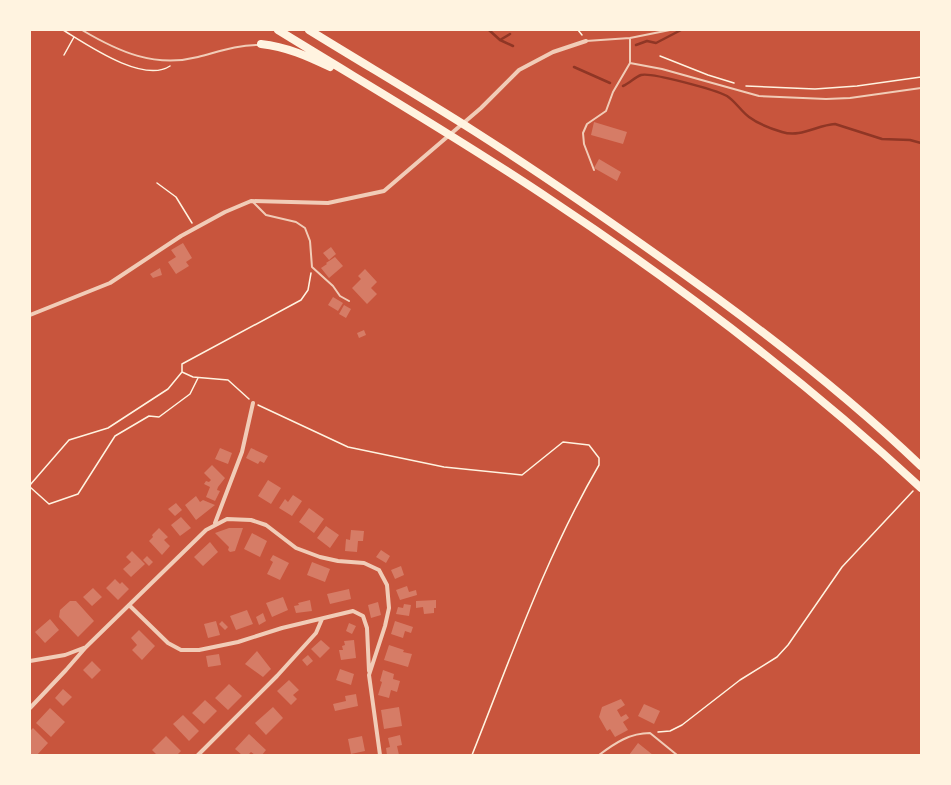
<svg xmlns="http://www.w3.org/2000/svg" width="951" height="785" viewBox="0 0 951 785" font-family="Lora,serif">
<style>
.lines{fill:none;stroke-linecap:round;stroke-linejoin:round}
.stream{stroke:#8f3625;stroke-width:2.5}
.building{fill:#d67c66}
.path{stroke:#fff3e0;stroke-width:1.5}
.service{stroke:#f1ccb7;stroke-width:2}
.minor{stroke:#f1ccb7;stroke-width:4}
.motorway{stroke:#fff3e0;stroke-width:8}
</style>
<rect width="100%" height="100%" fill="#c8553d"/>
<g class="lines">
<path class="stream" d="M489,30L500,40L513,46
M500,40L510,34
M636,45L647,41L656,43L681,30
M574,67L610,83
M623,86C630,83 635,77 641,75C651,72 716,90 727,96C735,101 741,111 749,117C757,123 772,129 782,132C801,138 817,125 835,124L882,139L910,140L921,143"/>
</g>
<path class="building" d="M594,122L627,132L623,144L591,135Z
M599,159L621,172L617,181L594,168Z
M183,243L192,258L186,262L189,266L176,274L168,262L176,257L171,250Z
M331,247L336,254L329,260L323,253Z
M335,257L343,266L329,278L321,268L327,264L326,263Z
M160,268L162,275L153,278L150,274Z
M365,269L377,282L371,288L377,294L367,304L352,288L361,279L358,276Z
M333,297L343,303L338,311L328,305Z
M344,305L351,309L346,318L339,314Z
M364,330L366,335L359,338L357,333Z
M220,448L232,453L228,464L215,459Z
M251,448L268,456L264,463L260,461L258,464L246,458Z
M212,465L225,478L218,487L217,490L220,491L215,501L206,497L210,487L204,484L206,481L209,482L211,480L204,473Z
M268,480L281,488L271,504L258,496Z
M293,495L302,501L292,516L279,508L285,499L288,502Z
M196,496L200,502L203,500L215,505L196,520L185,505Z
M176,503L182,510L175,516L168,509Z
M309,508L324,519L314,533L299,522Z
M181,517L191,528L180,536L171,525Z
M326,526L339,535L330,548L317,538Z
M159,528L168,537L164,540L170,546L162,555L149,541L153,537L152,535Z
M229,528H243L235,551L230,552L228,550L229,547L215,533Z
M351,530L364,531L363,541H358L357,552L345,551L346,539L350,540Z
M252,533L267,541L260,557L244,549Z
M210,542L218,552L203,566L194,557Z
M381,550L390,556L386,563L376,557Z
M132,551L145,564L131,577L123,569L131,562L126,557Z
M273,555L289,563L280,580L267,574L273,562L270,560Z
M147,556L153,562L149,566L143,560Z
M312,562L330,569L325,582L307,575Z
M401,566L404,575L395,579L391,570Z
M115,579L120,584L122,582L129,589L118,600L106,588Z
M407,586L409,592L416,590L417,595L400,600L396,590Z
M93,588L102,597L92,606L83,597Z
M349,589L351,599L330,604L327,594Z
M283,597L288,610L272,617L266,603Z
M310,600L312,611L296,613L294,606L299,605L298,603Z
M436,600V608H434V613L424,614L423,607L416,608V601Z
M70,601H76L94,621L78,637L59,617L60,610Z
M378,602L381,615L371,618L368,605Z
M404,604L411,605L409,616L396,614L398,607L403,608Z
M247,610L253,624L236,630L230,616Z
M263,613L266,621L259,625L256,617Z
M50,619L59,630L45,643L35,632Z
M216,621L220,635L208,638L204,624Z
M222,621L228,627L225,630L219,624Z
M395,621L413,627L411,633L405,631L403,638L391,634Z
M349,623L356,626L352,634L346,631Z
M139,630L155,646L142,660L132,650L137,645L131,638Z
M321,640L330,648L320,658L311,649Z
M354,640L356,658L341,660L339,650H343L342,646L345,645L344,641Z
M389,645L404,650L403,652L412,654L408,667L384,660Z
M257,651L271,669L263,677L245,664Z
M219,654L221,665L208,667L206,656Z
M308,655L313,661L307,666L302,660Z
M92,661L101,670L92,679L83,670Z
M340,669L354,674L351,685L336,680Z
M383,670L394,674L393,679L400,681L397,692L391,690L389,698L378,695L382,682L380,681Z
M289,680L299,690L293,695L297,699L291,705L277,691Z
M229,684L242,696L228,710L215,698Z
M63,689L72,697L63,706L55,698Z
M356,694L358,706L335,711L333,704L346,701L345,696Z
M621,699L625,705L617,710L621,717L626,714L629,718L623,722L628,730L615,737L610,729L607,731L599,717L602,707Z
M205,700L217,711L204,724L192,713Z
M644,704L660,711L654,724L638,716Z
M273,707L283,718L266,735L255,723Z
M399,707L402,726L384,729L381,710Z
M50,708L65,722L51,737L36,723Z
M183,715L199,731L189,741L173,724Z
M33,728L48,743L37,755L30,754V731Z
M249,734L266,750L262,755H255L251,752L248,755H242L235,749Z
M400,735L402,745L397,746L399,755H387L386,748L390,747L388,738Z
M166,736L181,751L177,755H157L152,750Z
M362,736L365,751L351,754L348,739Z
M638,743L653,755H629Z"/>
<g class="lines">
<path class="path" d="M63,30C86,44 143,84 170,66
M578,30L582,35
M64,55L74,37
M660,56L708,75L734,83
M746,86L815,89L857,86L921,77
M157,183L176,197L192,223
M249,399L228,380L193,377L182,372V364L301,300L308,290L311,273
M258,405L348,447L444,467L522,475L563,442L589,445L599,458V465C546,556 511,657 472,755
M30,485L69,440L108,428L168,389L182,372
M30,487L49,504L78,494L115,436L149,416L159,417L190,394L198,378
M658,732L670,731L682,725L740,680L777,657L788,645L842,567L913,491"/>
<path class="service" d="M82,30C119,52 155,68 198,57C218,52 237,45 258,45
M586,41L630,38L670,30
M630,63L662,69L759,96L826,99L850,98L921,88
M594,170L584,144L583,133L587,124L606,111L613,92L630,63V38
M252,201L266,215L296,222L305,228L310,241L312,267L333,286L340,296L349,301
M599,755C615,743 630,733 650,733L677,755"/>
<path class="minor" d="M30,315L110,283L181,236L225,212L251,201L328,203L384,191L481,108L519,70L553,52L586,41
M215,523L242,452L253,403
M129,605L168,643L181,650H199L238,642L282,628L353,611L363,616L367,628L369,671
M30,661L65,655L86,647L206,530L227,519L251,520L266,525L296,548L320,557L338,561L364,563L379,570L387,585L389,608L385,626L369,675L380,755
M30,708L66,670L86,647
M198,755L277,676L316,633L322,619"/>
<path class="motorway" d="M278,30C369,86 462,140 551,200C682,287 806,381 921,488
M309,30C364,64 419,96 474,131C557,184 637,240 717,298C788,350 857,405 921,466
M261,44C287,47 307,56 330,67"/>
</g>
<rect width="951" height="785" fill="none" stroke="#fff3e0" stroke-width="62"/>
</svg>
